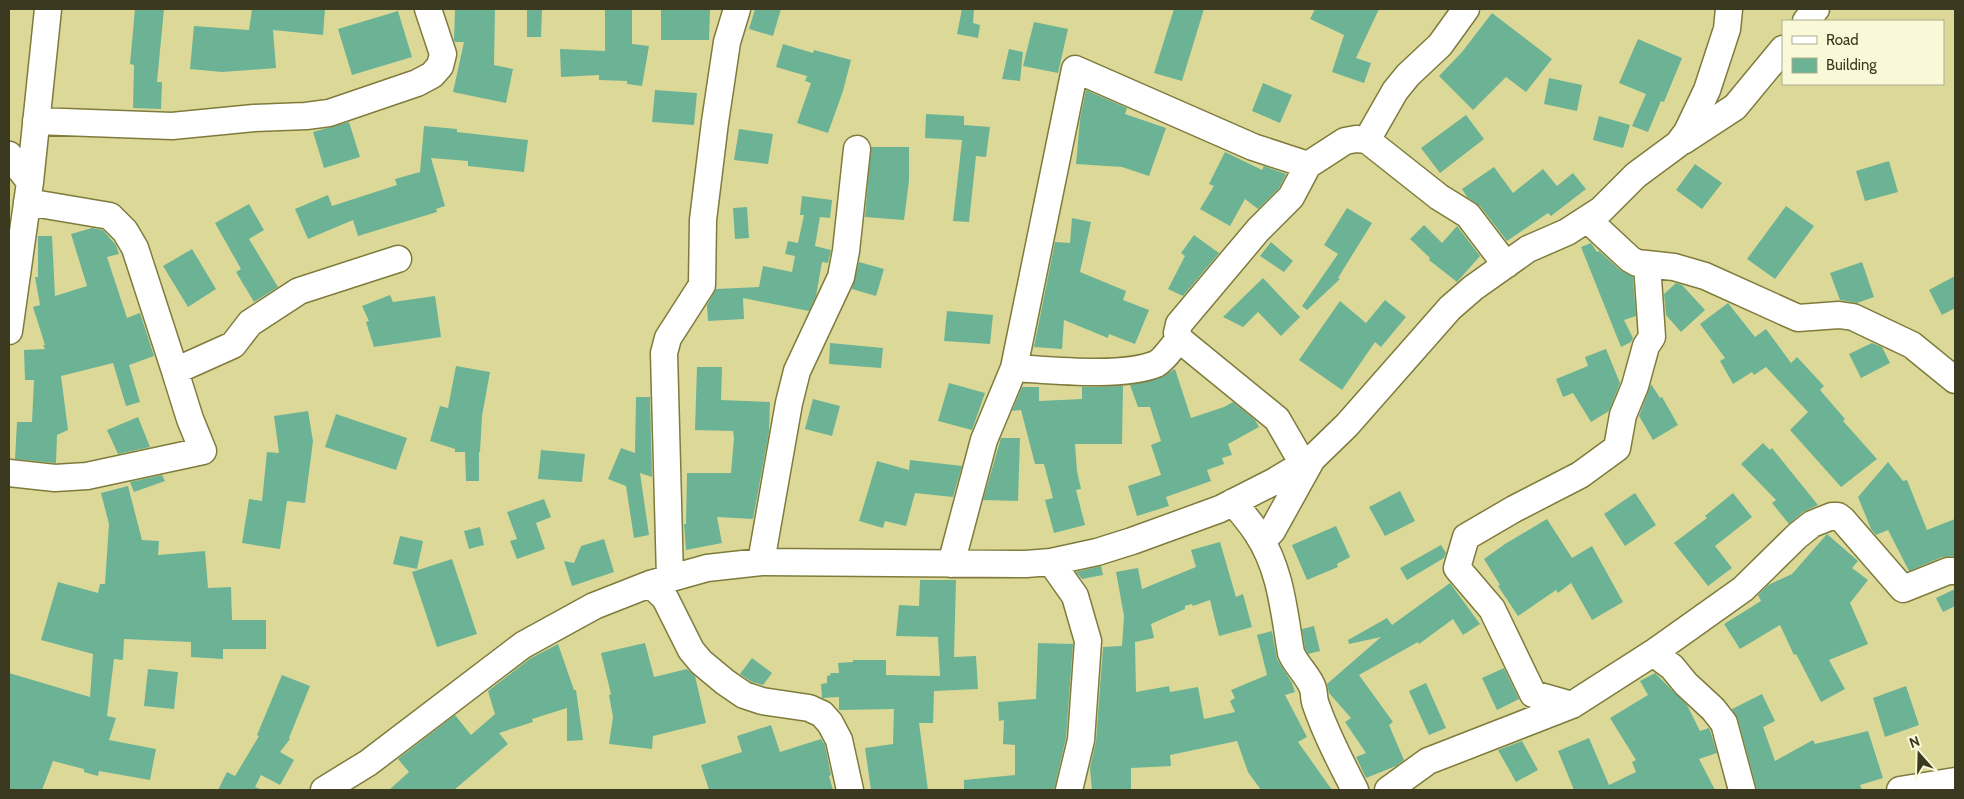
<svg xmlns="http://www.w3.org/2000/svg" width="1964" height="799" viewBox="0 0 1964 799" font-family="Cabin,sans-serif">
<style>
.building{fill:#6cb395}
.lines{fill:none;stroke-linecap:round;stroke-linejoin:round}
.minor-casing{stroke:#7e7b3c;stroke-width:29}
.minor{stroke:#fff;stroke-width:26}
</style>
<rect width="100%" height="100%" fill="#dcd998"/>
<path class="building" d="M135,9H164L157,82H162L161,109L133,108L134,65L130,64Z
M252,9H325L323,35L273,30L276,68L222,72L190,69L194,26L249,30Z
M455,9H495L494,65L513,69L506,103L453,92L464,42H455L454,40Z
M527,9H542L541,37H527Z
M661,9H710L709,40H661Z
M755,9H781L773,36L749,29Z
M962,9H974L973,23L980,25L978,38L957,34Z
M1174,9H1204L1182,81L1154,73Z
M1315,9H1379L1356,58L1371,63L1364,83L1332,72L1344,35L1310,19Z
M605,10H632V44L649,46L642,86L627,84V81L599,80V75L561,77L560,49L605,51Z
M398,11L412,57L352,75L338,29Z
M1492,13L1552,59L1526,92L1506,77L1473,110L1439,76L1462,52Z
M1034,22L1068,29L1058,73L1023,66Z
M1638,39L1682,58L1664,102L1661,101L1648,132L1632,126L1646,94L1619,83Z
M783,44L813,53L814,50L851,60L843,91L828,133L797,123L811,83L805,81L807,76L776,67Z
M1009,49L1023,52L1020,81L1002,79Z
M1549,78L1582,85L1577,111L1544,104Z
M1263,83L1292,95L1280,123L1252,111Z
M655,90L697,93L694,125L652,122Z
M1086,90L1127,108L1125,114L1166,128L1149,176L1122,167L1076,164L1080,119Z
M926,114L964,116V125L990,127L986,157L976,156L969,222L953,221L962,140L925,138Z
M1466,115L1484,139L1440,173L1421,148Z
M1599,116L1630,125L1623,148L1593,140Z
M349,122L360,157L324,168L313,132Z
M424,126L457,129V132L528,140L524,172L468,166V161L431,158L445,206L436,209L437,212L358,236L353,220L308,239L295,209L328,195L332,206L397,185L395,179L420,172Z
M739,129L773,134L768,164L734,160Z
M871,147H909V181L904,220L865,217Z
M1225,152L1262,170L1264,166L1286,174L1279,188L1258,209L1245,199L1230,226L1200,209L1214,186L1209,184Z
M1889,161L1898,192L1865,201L1856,171Z
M1695,164L1722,183L1702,209L1676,190Z
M1494,167L1513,193L1543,169L1557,186L1573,173L1586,189L1551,216L1548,213L1507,241L1480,206L1467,197L1462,189Z
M802,196L832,200L830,218L820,217L815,246L831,250L828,263L822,262L816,296L809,311L743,298L744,319L708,321L707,305L716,289L759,287L763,266L792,272L795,256L785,254L788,241L798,243L804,215H800Z
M249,204L264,230L249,239L278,287L254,302L236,272L241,269L215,223Z
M1786,206L1814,226L1775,279L1747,259Z
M747,207L749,238L735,239L733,208Z
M1347,208L1372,223L1338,278L1340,279L1307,310L1302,306L1338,254L1324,245Z
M1072,218L1091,222L1080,272L1126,291L1123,300L1149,310L1135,344L1109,334L1108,338L1064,320L1062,349L1034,347L1055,242L1070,243Z
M1424,225L1442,243L1457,226L1480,256L1457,282L1429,260L1430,258L1410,239Z
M92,228L103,230L116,245L119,254L107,257L127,318L140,313L154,356L129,365L140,402L126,406L113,363L61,376L68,430L57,435L56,463L15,459L17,422H32L34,380H25L24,350L45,349L43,345H45L33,307L40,305L35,277H38V236H52L55,296L87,286L71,234Z
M1194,235L1219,253L1183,296L1168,289L1185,256L1181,253Z
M1271,242L1293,261L1284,272L1260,256Z
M1591,243L1597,252L1599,251L1620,270L1633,277L1636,316L1624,320L1633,338L1631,342L1621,347L1581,247Z
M192,249L216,289L188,307L163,266Z
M859,262L884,269L876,296L852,289Z
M1862,262L1874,297L1857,303L1840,300L1830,273Z
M1955,276V308L1942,315L1929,290Z
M1263,278L1300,317L1281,336L1258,312L1243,327L1223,317Z
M1676,283L1682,285L1705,310L1681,332L1666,315L1664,294Z
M390,295L393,302L435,296L441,337L374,347L366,322L369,321L362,306Z
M1385,300L1406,317L1381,347L1375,342L1342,390L1299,360L1340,301L1366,323Z
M1728,303L1755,337L1766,329L1791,363L1797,357L1824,386L1820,390L1845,419L1843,421L1877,459L1841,487L1790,430L1808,412L1766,367L1754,375L1752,372L1733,384L1720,361L1725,358L1700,324Z
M947,311L993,315L990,344L944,341Z
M830,343L883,348L881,368L829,364Z
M1872,343L1882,347L1890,363L1861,378L1849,354Z
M1606,349L1620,383L1609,411L1591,422L1573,393L1563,397L1556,379L1588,366L1585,357Z
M456,366L490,372L482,416L480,452H479V481H466L465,452H455V449L430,441L440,406L448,408Z
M697,367H722L721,400L770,402L769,432L753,519L717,517L722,543L686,550L684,524H686L687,473H731L734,438L733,431L695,430Z
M1175,369L1191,418L1224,407L1233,402L1255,420L1259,427L1228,444L1232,455L1222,458L1224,464L1207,470L1211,481L1166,497L1169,506L1137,516L1128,486L1161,475L1151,445L1161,441L1150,407H1138L1130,385L1160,378Z
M949,383L985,393L972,430L938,421Z
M1651,384L1660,398L1662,397L1678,425L1653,440L1639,416Z
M1123,386L1122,444H1075L1077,471L1081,489L1076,490L1085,525L1054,533L1045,500L1053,498L1044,464H1035L1021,410L1012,411L1022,387H1039V401L1082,399V387Z
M636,397H650L652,477L640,473L649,535L634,538L626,486L608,479L621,448L635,453Z
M813,399L840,406L832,436L805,429Z
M308,411L313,441L305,503L287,501L280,549L242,543L249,499L262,501L267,452L279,453L274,416Z
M336,414L407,438L396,470L325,447Z
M138,417L150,447L118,454L107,430Z
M1001,438H1020L1018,501L983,500Z
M1763,443L1770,450L1772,448L1818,505L1803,512L1789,524L1772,503L1776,500L1741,464Z
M541,450L585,454L582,482L538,479Z
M910,460L962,466L953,497L915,493L906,526L885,521L883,528L859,521L877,461L909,470Z
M1888,462L1903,481L1907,480L1927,530L1955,519V556L1942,557L1909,571L1888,530L1876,535L1871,529L1858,497Z
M162,475L165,481L134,492L130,482Z
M128,486L142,540L159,541L158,555L205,551L208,588L231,587L232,620H266V649H223V659L191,657V642L124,639L123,660L114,659L107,716L116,718L109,740L156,749L150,780L99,771L98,776L84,772V769L53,761L42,790H9V673L90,697L93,654L41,640L58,582L98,593L100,584H105L109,524L101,493Z
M1400,491L1415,521L1385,536L1369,507Z
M1635,493L1656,525L1625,546L1604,514Z
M1733,493L1752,517L1715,546L1732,568L1708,586L1674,543L1707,518L1705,516Z
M544,499L551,517L536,523L545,549L517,559L510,541L517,539L507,512Z
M1547,519L1572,558L1592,546L1623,602L1592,620L1571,583L1558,593L1556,590L1518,616L1498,586L1500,585L1484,559L1505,544Z
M1336,526L1350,557L1337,564L1338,567L1307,580L1292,545Z
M480,527L484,545L469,549L464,531Z
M1827,534L1858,561L1852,568L1868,580L1850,603L1868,644L1829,660L1845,689L1821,702L1796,654L1794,655L1780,625L1740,649L1724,624L1761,601L1758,595L1768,585L1792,574Z
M400,536L423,541L417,569L393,564Z
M604,539L614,572L572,586L564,561L574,563L581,546Z
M1220,542L1236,597L1243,594L1252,627L1219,636L1210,600L1193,606L1192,604L1185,606V609L1151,624L1154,638L1135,642L1136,692L1169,686L1170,692L1198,687L1204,719L1235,712L1230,701L1235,698L1231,690L1267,675L1257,635L1272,631L1277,659L1292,683L1295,692L1285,695L1307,737L1298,742L1332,790H1261L1248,772L1237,741L1170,755L1171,766L1131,768V790H1092L1090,768L1096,741L1103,647L1122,646L1124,616L1116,572L1138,568L1142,589L1196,567L1191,550Z
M1441,545L1446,553L1444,558L1407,580L1400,568Z
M452,559L477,634L437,647L412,572Z
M1101,566L1103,575L1082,579L1076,572Z
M920,580H956L954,657L976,656L978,689L934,691L933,723H919L928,790H871L865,748L893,744L894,709L839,710V697L822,698L821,684L827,683V676L831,675L830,673H839L838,663L853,662V660H886V675L940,676L938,637L896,636L899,605L919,606Z
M1450,583L1480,624L1463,635L1453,619L1419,644L1418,642L1359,675L1393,722L1389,725L1404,760L1396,766L1366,778L1356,757L1366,753L1345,722L1351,718L1329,693L1327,684L1381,637L1349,644L1348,640L1387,618L1392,625Z
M1955,589V606L1943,612L1936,598Z
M1314,626L1320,651L1308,654L1305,648L1302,629Z
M645,643L654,677L687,669L695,676L706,723L653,736L652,749L609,744L613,717L609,695L611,694L601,653Z
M1038,643L1073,644L1066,738L1054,790H964V780L1015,775V745L1003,744L1004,720L999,721L998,702L1036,699Z
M558,644L574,690H576L583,740L567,741V708L532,719L533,722L499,733L508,744L454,790H389L409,772L398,759L455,715L471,735L495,714L488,691L531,658Z
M752,658L772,673L763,685L752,682L740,674Z
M1504,668L1519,699L1497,710L1482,678Z
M148,669L178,672L174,709L144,706Z
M1655,673L1687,705L1700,731L1709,728L1710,730L1717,753L1699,759L1715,790H1574L1558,751L1589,738L1609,785L1636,772L1632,762L1636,760L1610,718L1648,695L1640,681Z
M282,675L310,686L289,738L290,739L280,752L294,760L280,785L261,775L255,787L263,790H218L227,772L235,776L259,736L257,735Z
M1426,683L1446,728L1429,735L1409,691Z
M1906,686L1919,725L1885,737L1873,698Z
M1762,694L1775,721L1763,727L1775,761L1813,740L1815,744L1868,731L1883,778L1860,785L1862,790H1757L1738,719L1732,709Z
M771,725L780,752L821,739L825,745L831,775L829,776L833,790H709L701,765L742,752L737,736Z
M1522,741L1538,770L1516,782L1498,750Z"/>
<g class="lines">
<g class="minor-casing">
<path id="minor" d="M1806,21L1816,9
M36,121L172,126L254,118L306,116L329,113L417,83L432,75L440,66L443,54L428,9
M1367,140L1395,91L1408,75L1440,45L1466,9
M1683,141L1735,107L1783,49
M9,155L30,182
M27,202L110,216L125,231L135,248L175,371L233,345L250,323L299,291L398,259
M1587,219L1630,259L1637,263L1674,267L1705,276L1798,318L1839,315L1853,317L1912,345L1955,380
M9,331L30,182L48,9
M1014,368C1051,370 1122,378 1156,364C1164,360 1173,346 1179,339
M1303,464L1277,419L1179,339L1177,333L1179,324L1258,230L1291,197L1308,165L1345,141L1356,139L1367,140L1439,197L1468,215L1506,265
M9,473L55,478L87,476L203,451L190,419L175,371
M1233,502C1241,512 1250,522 1257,533C1281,569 1284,612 1291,653C1296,665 1306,673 1312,686C1315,692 1313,698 1316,705C1326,734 1341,763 1355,790
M1262,541L1272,531L1312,459
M761,562L789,403L797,371L841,277L846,251L857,149
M1051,562L1075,596L1088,641L1081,740L1069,790
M951,564L984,440L1014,368L1075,69L1253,147L1308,165
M670,578L664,353L668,338L702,285L703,220L715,122L727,42L737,9
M650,584L665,598L691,650L701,662L725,682L744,695L762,701L809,708L822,714L830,723L839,740L850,790
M1653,653L1672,667L1686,684L1713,709L1724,723L1742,790
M1572,705L1533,694L1492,609L1457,568L1466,537L1514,509L1580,475L1617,448L1623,415L1635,386L1646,346L1652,337L1647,264
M324,790L368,763L523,645L594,606L650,584L707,568L761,562L1026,564L1051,562L1097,552L1132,541L1220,509L1275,481L1313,458L1347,425L1450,308L1473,288L1528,249L1567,232L1601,210L1636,175L1678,144L1687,132L1707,90L1727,29L1729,9
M1388,790L1428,761L1572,705L1653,653L1743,589L1797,536L1812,524L1832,516H1838L1843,520L1903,589L1948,571H1955
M1900,790L1955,781"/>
</g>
<use href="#minor" class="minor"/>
</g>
<rect width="1964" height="799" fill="none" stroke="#3b391f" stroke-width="20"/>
<rect x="1782" y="20" width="162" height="65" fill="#f9f9d8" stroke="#adac8e"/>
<rect x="1792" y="36" width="25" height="8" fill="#ffffff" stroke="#adac8e"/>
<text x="1826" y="45" font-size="15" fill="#3b391f">Road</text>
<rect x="1792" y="58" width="25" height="15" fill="#6cb395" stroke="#adac8e"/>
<text x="1826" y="70" font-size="15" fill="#3b391f">Building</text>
<g transform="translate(1919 754) rotate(340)" stroke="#f9f9d8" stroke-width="4" paint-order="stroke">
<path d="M0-4L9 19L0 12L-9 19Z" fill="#3b391f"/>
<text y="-8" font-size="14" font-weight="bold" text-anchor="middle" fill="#3b391f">N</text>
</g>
</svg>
